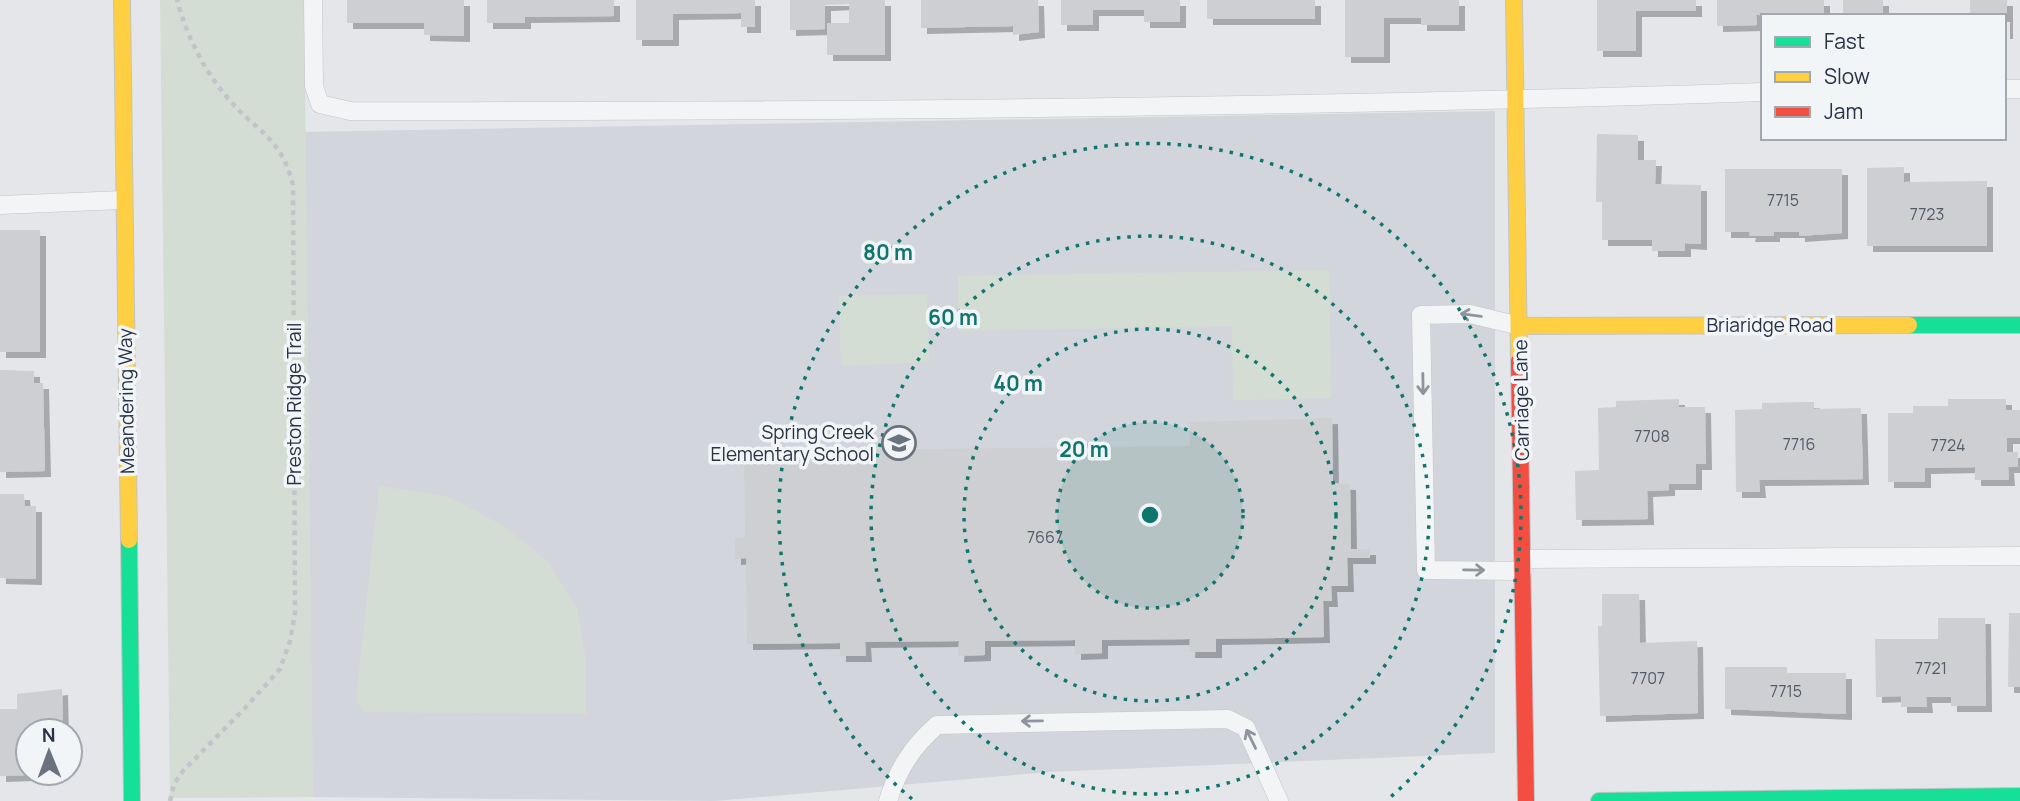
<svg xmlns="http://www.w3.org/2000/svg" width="2020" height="801" viewBox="0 0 2020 801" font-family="Manrope,sans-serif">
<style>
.built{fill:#d2d6dc}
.green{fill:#d4ddd4}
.building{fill:#cdcfd2;filter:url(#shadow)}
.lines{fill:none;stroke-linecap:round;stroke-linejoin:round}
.lane-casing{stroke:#c2c4c7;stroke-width:19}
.fast-casing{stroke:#c2c4c7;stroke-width:18}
.slow-casing{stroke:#c2c4c7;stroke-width:18}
.jam-casing{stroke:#c2c4c7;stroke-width:18}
.path{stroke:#c3c4c9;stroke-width:4.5;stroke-dasharray:5 5;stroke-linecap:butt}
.lane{stroke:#f3f4f6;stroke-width:18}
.fast{stroke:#16e098;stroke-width:16}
.slow{stroke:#ffcf43;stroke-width:16}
.jam{stroke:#f24e42;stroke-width:16}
.oneway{stroke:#8e949e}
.ring{fill:none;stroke:#0f766e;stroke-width:3.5;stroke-dasharray:3.5 7}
.labels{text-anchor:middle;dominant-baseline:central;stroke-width:7;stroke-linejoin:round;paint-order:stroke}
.number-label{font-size:16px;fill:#535b69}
.street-label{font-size:19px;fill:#293345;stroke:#f2f5f8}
.poi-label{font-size:19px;fill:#293345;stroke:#f2f5f8;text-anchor:end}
.centre{fill:#0f766e;stroke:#f2f5f8;stroke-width:3.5}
.ring-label{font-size:21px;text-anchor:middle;font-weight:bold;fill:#0f766e;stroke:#f2f5f8;stroke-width:7;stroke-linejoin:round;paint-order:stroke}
</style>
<defs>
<filter id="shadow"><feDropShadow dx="6" dy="6" stdDeviation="0" flood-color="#0004"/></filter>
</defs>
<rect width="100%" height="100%" fill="#e4e6e9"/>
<path class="built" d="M1495,111V753L1049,772L715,801L309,797L297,132Z"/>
<path class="green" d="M160,0H304L313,797L170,798Z
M1329,270L1331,398L1233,400L1232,326L959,331L958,276Z
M927,294L929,362L841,366L839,296Z
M379,486L446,496L504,526L547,561L577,608L586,662V714L364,712L356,701Z"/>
<path class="building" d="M347,0H464V36L424,35V23H347Z
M487,0H614V16L525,17V23H487Z
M636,0H755V27H741V13L673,14V40H636Z
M790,0H885V55H827V23H849V4L825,5V29L790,30Z
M921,0H1038L1039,32L1013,35V26L921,28Z
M1061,0H1180V22H1144V10H1093V25H1061Z
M1207,0H1315V19H1207Z
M1345,0H1459V25H1421V18H1384V57H1345Z
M1597,0H1696V11H1636V51H1597Z
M1717,0H1824V16L1756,15L1757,25L1717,26Z
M1843,0H1883V16H1843Z
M1970,0H2007V33H2004V16H1970Z
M1597,134L1638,135V160H1656L1655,184L1701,185V244L1685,243V251H1652V240H1602V202H1596Z
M1904,167V182L1987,181V246H1867V168Z
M1725,169H1842V233L1799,236V232H1774V236H1749L1750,232H1725Z
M0,230H40V352H0Z
M0,370L34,371V383H43L45,471L0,472Z
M1679,399V407H1705L1706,464H1696V484H1669V490L1647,491L1648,519L1576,520L1575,471L1599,470L1598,408L1616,407V401Z
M1948,399H2006V410H2020V438H2007V452H2018V467H2008L2009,480H1975V467L1925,468V482H1888V413H1913V406H1948Z
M1814,402V409L1861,408L1863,479L1759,480L1760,492H1736L1735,410L1762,409V403Z
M1332,418L1333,483L1350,484L1351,549H1370V558H1347L1348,586H1331L1332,601H1323L1324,637L1216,639V652H1189L1190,639L1102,640V653L1075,654V640L985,641V655L958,656L959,641L865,642L866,656H840V643L747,644L746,558L735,559V538L745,537L744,451L1190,446L1189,422Z
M0,494H24L25,506H36V579L0,578Z
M1602,594H1639L1640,643L1697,641L1698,713L1600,716L1598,626H1602Z
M2009,613H2020V687H2008Z
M1938,618H1985L1986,706H1951V697H1926L1927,707H1901V696L1876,697L1875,639H1938Z
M1725,667H1787V673H1846V714L1725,709Z
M62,689L63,731H28V775L0,776V709H17V694Z"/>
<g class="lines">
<g class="lane-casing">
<path id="lane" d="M313,0L314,86L320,104L350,111C821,112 1292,108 1763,92
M2004,89H2020
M0,205L123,200
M1520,326L1470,314L1421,315L1426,570L1523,571
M1523,559L2020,556
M888,801C898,769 912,747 937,725L1228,719L1246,728L1279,801"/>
</g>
<g class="fast-casing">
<path id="fast" d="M1909,325H2020
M129,540L132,801
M1599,801L2020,796"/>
</g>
<g class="slow-casing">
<path id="slow" d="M122,0L129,540
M1514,0L1519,361
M1520,326L1909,325"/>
</g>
<g class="jam-casing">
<path id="jam" d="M1519,361L1526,801"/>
</g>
<path class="path" d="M170,801L174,784L183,771L245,708L280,669L290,641L295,613L293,185C280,134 255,132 226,96C202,67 187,36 177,0"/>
<use href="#lane" class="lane"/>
<use href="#fast" class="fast"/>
<use href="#slow" class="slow"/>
<use href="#jam" class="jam"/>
</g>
<defs><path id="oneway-shaft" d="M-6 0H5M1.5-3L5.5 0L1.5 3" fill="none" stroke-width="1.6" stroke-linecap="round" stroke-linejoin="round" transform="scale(1.75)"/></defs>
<g class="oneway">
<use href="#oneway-shaft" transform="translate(1471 315) rotate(-173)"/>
<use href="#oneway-shaft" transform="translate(1423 384) rotate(89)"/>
<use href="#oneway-shaft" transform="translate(1474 570) rotate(1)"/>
<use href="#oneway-shaft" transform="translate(1032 721) rotate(179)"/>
<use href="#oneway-shaft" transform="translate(1251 739) rotate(-116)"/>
</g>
<circle cx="1150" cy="515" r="93" fill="#0f766e" fill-opacity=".12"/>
<g class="ring">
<circle cx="1150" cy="515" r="93"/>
<circle cx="1150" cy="515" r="186"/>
<circle cx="1150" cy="515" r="279"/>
<path d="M912 799A371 371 0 1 1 1388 799"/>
</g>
<defs>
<g id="school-ring" transform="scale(1.75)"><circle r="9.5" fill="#f2f5f8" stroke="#6a727e" stroke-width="1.5"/><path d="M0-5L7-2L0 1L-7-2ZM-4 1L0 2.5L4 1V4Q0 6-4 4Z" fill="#6a727e"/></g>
</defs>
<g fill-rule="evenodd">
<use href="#school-ring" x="899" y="443"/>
</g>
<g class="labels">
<g class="number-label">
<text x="1783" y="200">7715</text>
<text x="1927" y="214">7723</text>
<text x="1652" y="436">7708</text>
<text x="1799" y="444">7716</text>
<text x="1948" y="445">7724</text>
<text x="1045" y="537">7667</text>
<text x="1931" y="668">7721</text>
<text x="1648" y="678">7707</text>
<text x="1786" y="691">7715</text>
</g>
<g class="street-label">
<text x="1770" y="325">Briaridge Road</text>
<text transform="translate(1521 400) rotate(-91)">Carriage Lane</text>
<text transform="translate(126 401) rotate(-91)">Meandering Way</text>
<text transform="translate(294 404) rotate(-90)">Preston Ridge Trail</text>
</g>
<g class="poi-label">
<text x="874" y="432">Spring Creek<tspan x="874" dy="22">Elementary School</tspan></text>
</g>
</g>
<circle cx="1150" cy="515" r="10" class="centre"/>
<g class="ring-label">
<text x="888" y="260">80 m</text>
<text x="953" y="325">60 m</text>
<text x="1018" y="391">40 m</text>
<text x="1084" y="457">20 m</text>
</g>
<rect x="1761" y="14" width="245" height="126" fill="#f2f5f8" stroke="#a2a7b0" stroke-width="2"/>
<rect x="1775" y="37" width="35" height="10" fill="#16e098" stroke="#a2a7b0" stroke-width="2"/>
<text x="1824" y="49" font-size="21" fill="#293345">Fast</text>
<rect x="1775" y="72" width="35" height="10" fill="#ffcf43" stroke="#a2a7b0" stroke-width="2"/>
<text x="1824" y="84" font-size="21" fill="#293345">Slow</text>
<rect x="1775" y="107" width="35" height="10" fill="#f24e42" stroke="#a2a7b0" stroke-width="2"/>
<text x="1824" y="119" font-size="21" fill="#293345">Jam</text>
<g transform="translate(49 752) rotate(359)"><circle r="33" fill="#f2f5f8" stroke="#a2a7b0" stroke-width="2"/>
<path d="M0-5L12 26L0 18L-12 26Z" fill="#6a727e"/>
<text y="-10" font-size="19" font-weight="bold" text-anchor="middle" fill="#293345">N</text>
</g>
</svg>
